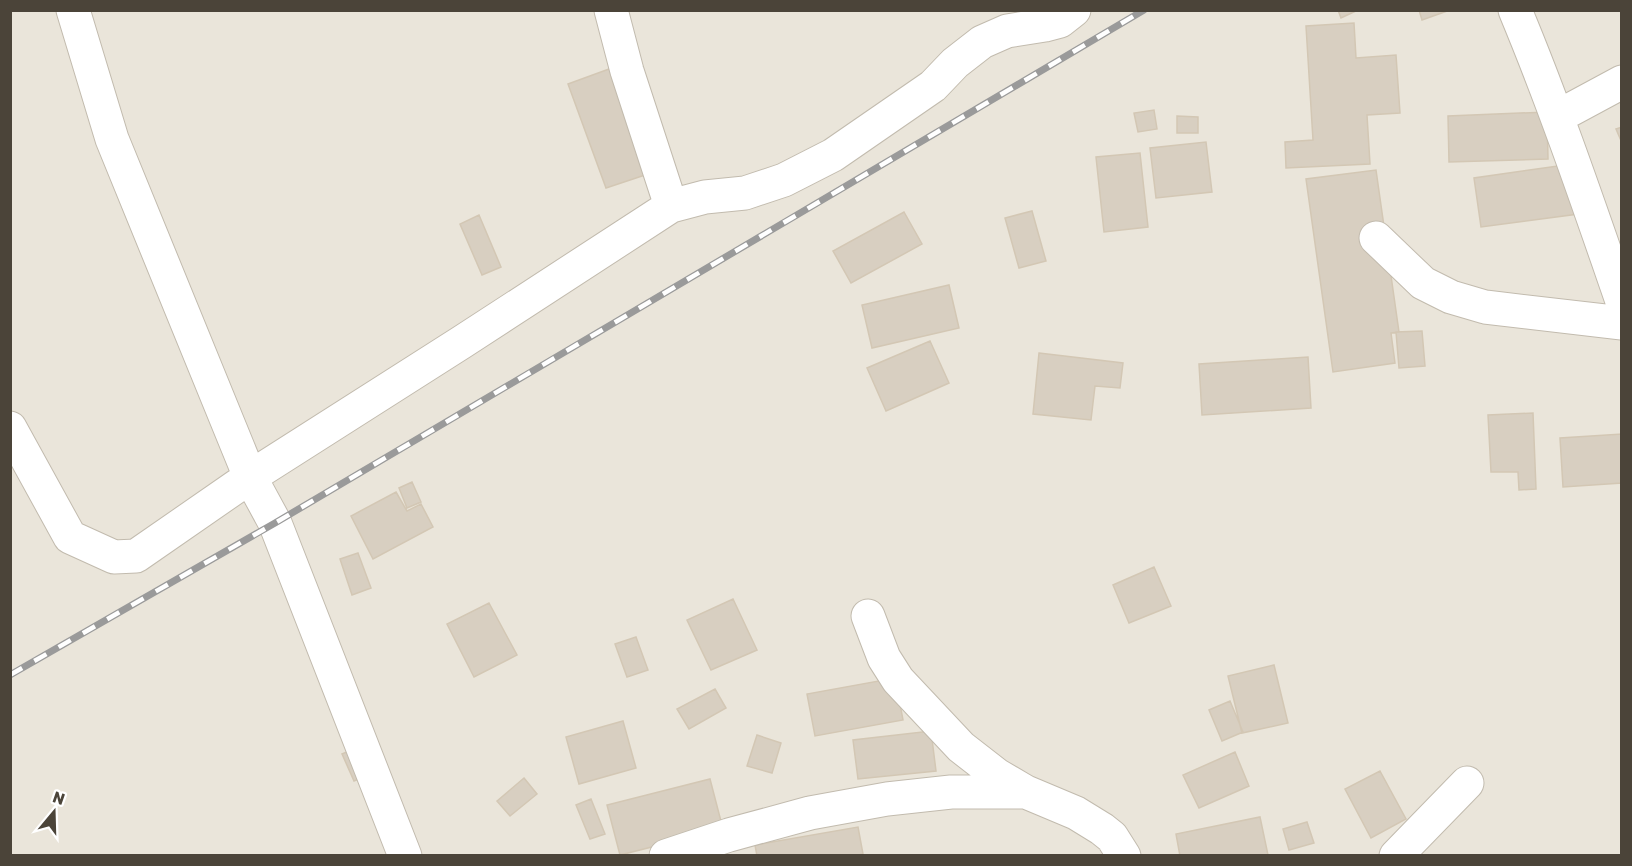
<svg xmlns="http://www.w3.org/2000/svg" width="1632" height="866" viewBox="0 0 1632 866" font-family="Rubik,sans-serif">
<style>
.residential{fill:#eae5da}
.building{fill:#d8cfc1;stroke:#d3c7b4;stroke-width:1.5}
.lines{fill:none;stroke-linecap:round;stroke-linejoin:round}
.minor-casing{stroke:#c2bbae;stroke-width:35}
.minor{stroke:#fff;stroke-width:33}
.rail-casing{stroke:#9a9a9a;stroke-width:7}
.rail{stroke:#fff;stroke-width:4.5;stroke-dasharray:14;stroke-linecap:butt}
</style>
<rect width="100%" height="100%" fill="#f6f3ec"/>
<path class="residential" d="M11,11H1621V855H11Z"/>
<path class="building" d="M1338,10H1358L1341,18Z
M1419,10H1450L1422,20Z
M1354,23L1356,58L1396,55L1400,113L1367,115L1370,164L1286,168L1285,142L1313,140L1306,26Z
M609,69L648,174L606,188L568,84Z
M1154,110L1157,129L1138,132L1134,113Z
M1547,112L1548,159L1449,162L1448,116Z
M1177,116L1198,117V133H1177Z
M1622,127V143L1616,129Z
M1206,142L1212,192L1156,198L1150,148Z
M1140,153L1148,227L1104,232L1096,157Z
M1579,163L1586,213L1481,227L1474,178Z
M1376,170L1399,332L1391,333L1395,363L1333,372L1306,179Z
M1032,211L1046,261L1019,268L1005,218Z
M904,212L922,244L851,283L833,251Z
M479,215L501,267L482,275L460,224Z
M949,285L959,328L872,348L862,305Z
M1422,331L1425,366L1399,368L1396,332Z
M930,341L949,383L886,411L867,368Z
M1039,353L1123,363L1120,388L1095,386L1091,420L1033,414Z
M1308,357L1311,408L1202,415L1199,364Z
M1533,413L1536,489L1519,490L1518,472H1491L1488,415Z
M1622,434V483L1563,487L1560,438Z
M412,482L421,502L407,508L399,488Z
M396,492L407,511L421,504L433,527L373,559L351,516Z
M358,553L371,588L352,595L340,559Z
M1154,567L1171,606L1129,623L1113,585Z
M733,599L757,650L711,670L687,620Z
M489,603L517,655L474,677L447,624Z
M636,637L648,670L627,677L615,644Z
M1274,665L1288,723L1242,733L1228,676Z
M895,678L903,720L815,736L807,694Z
M715,689L726,708L689,729L677,709Z
M1230,701L1243,732L1222,741L1209,710Z
M623,721L636,768L579,784L566,737Z
M931,731L936,771L858,779L853,740Z
M757,735L781,743L772,773L747,766Z
M359,747L371,774L354,781L342,754Z
M1235,752L1249,786L1199,808L1183,775Z
M1380,771L1406,819L1371,838L1345,789Z
M524,778L537,794L510,816L497,801Z
M710,779L723,829L620,855L607,805Z
M591,799L605,834L590,839L576,805Z
M1260,817L1268,855L1180,856L1176,834Z
M1307,822L1314,843L1289,850L1283,829Z
M858,827L863,854L854,856H757L755,845Z"/>
<g class="lines">
<g class="minor-casing">
<path id="minor" d="M73,10L112,139L250,477L275,523L405,856
M611,10L627,71L671,206
M1515,10C1555,106 1588,203 1622,301
M1557,117L1622,82
M1376,238L1423,283L1451,297L1485,307L1622,323
M10,428L70,537L114,557L136,556L250,477L462,342L671,206L705,197L745,193L784,180L833,155L933,86L955,63L982,42L1007,31L1045,25L1060,21L1074,10
M868,616L884,658L898,680L961,747L997,775L1026,792L1076,813L1102,829L1112,837L1124,856
M666,856L729,835L810,813L887,799L951,792H1026
M1396,856L1467,783"/>
</g>
<use href="#minor" class="minor"/>
<g class="rail-casing">
<path id="rail" d="M10,675L275,523L1144,10"/>
</g>
<use href="#rail" class="rail"/>
</g>
<rect width="1632" height="866" fill="none" stroke="#4b4439" stroke-width="24"/>
<g transform="translate(54 812) rotate(19)" stroke="#ffffff" stroke-width="4.5" paint-order="stroke">
<path d="M0-4.5L10 22L0 15L-10 22Z" fill="#4b4439"/>
<text y="-9" font-size="16" font-weight="bold" text-anchor="middle" fill="#4b4439">N</text>
</g>
</svg>
